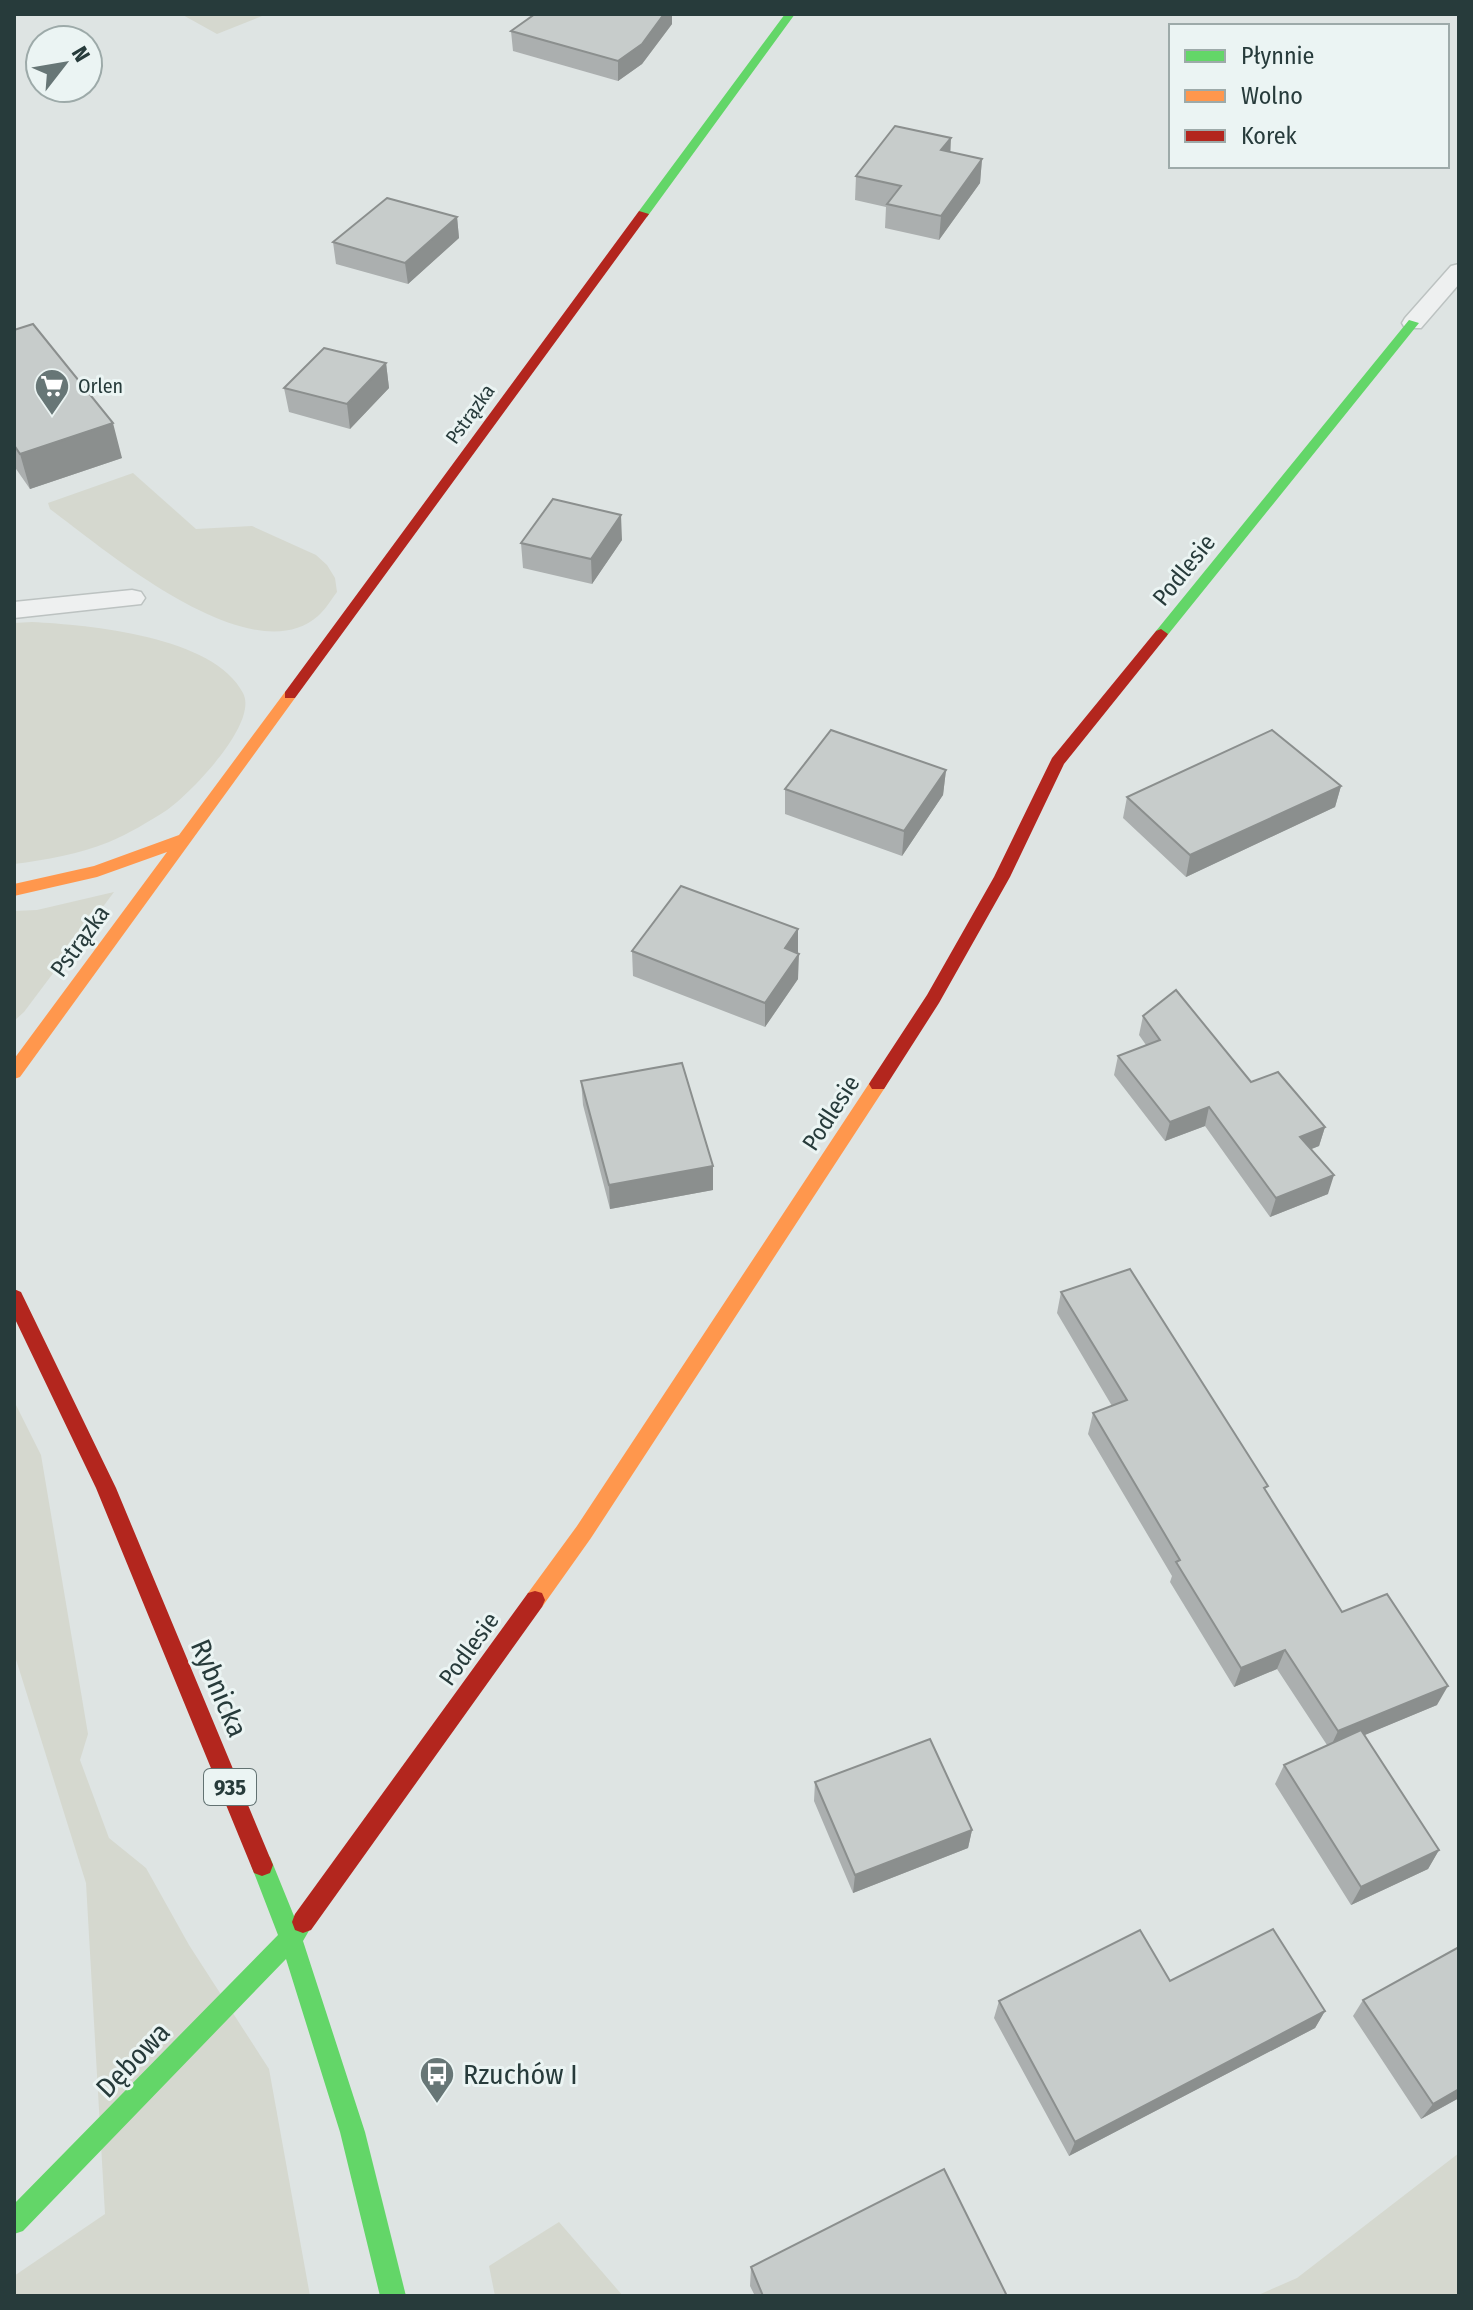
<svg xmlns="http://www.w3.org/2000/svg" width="1473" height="2310" viewBox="0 0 1473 2310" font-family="'Fira Sans Condensed',sans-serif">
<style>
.green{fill:#d5d8cf}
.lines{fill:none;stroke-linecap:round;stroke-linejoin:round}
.lane-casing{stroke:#bcc2c1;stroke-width:3}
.lane{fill:#eef0f0;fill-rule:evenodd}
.fast{fill:#63d668;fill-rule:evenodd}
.slow{fill:#ff974d;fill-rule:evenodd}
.jam{fill:#b3261e;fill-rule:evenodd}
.wall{fill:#abafaf}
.shaded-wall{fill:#8b8f8e}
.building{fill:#c7cccb;stroke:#8b8f8e;stroke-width:2}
.labels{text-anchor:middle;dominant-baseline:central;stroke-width:6;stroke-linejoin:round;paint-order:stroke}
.far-poi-label{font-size:20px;fill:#273b3b;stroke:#ebf4f3;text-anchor:start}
.far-street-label{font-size:20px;fill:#273b3b;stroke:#ebf4f3}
.shield{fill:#ebf4f3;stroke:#627272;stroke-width:2}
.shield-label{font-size:22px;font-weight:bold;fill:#273b3b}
.street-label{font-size:24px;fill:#273b3b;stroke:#ebf4f3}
.near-street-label{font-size:28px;fill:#273b3b;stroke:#ebf4f3}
.near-poi-label{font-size:28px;fill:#273b3b;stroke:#ebf4f3;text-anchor:start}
</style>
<rect width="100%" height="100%" fill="#dee4e3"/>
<path class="green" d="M181,14H267L217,34Z
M133,473L196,529L252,526L316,555L327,565L335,578L337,592C331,600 325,610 318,616C251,675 104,549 50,509L48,503Z
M32,622C89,625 214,636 243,693C259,723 191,793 167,810C150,821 128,834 109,842C79,854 46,860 14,864V623Z
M114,892L24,1012L14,1021V911L37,910Z
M14,1401L41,1455L88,1734L80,1760L109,1838L146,1868L189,1945L269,2069L310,2296H14V2276L105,2214L86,1883L14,1653Z
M1459,2153V2296H1256L1297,2278Z
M559,2222L623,2296H495L489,2266Z"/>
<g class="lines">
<g class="lane-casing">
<path id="lane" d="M1459,264V284L1421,328H1405L1402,323L1405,318L1451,266Z
M132,590L141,592L145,598L141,604L14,618V602Z"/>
</g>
<use href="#lane" class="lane"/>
<path class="fast" d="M785,14H795L647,217H639V211Z
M1409,320L1419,323L1166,637H1156V631Z
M262,1854L270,1857L294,1916L303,1911L311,1914L314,1922L303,1941L365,2132L406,2296H380L340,2132L286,1959L23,2231L14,2234V2204L278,1935L251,1865L254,1857Z"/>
<path class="slow" d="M290,690L295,692V698L20,1077L14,1079V1059L167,852L97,877L14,896V884L94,866L179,835L285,692Z
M878,1077L884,1079L887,1084L884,1089L591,1538L542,1607L535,1609L528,1607L525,1600L528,1593L577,1526L872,1079Z"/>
<path class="jam" d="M639,211L649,214L295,698H285V692Z
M1161,629L1168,634L1166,637L1064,764L1010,877L939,1003L884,1089H872L869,1084L872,1079L927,995L994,877L1052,758L1156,631Z
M14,1289L21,1292L116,1488L273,1865L270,1873L262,1876L254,1873L96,1488L14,1317Z
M535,1591L542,1593L545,1600L542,1607L311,1930L303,1933L295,1930L292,1922L295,1914L528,1593Z"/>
</g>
<path class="wall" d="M672,24L642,64L618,81L513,51L511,31Z
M950,153L982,159L980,183L939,240L885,228L886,207L855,200L856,176Z
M457,217L459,238L408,284L336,264L333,242Z
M14,330L122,458L30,489L14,466Z
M386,363L389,388L350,429L289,412L284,388Z
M622,540L592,584L523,568L521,543Z
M946,770L943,795L902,856L785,814V789Z
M1341,786L1335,807L1186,877L1123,818L1127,797Z
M632,951L798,954V979L765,1027L633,976Z
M1143,1016L1325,1127L1319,1146L1311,1149L1328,1194L1270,1217L1205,1126L1165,1141L1114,1075L1118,1056L1146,1045L1139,1035Z
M581,1081L713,1190L610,1209L583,1105Z
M1061,1292L1266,1492L1342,1612L1437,1705L1364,1735L1439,1850L1428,1869L1351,1905L1275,1784L1284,1765L1327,1745L1277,1669L1234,1687L1170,1582L1172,1576L1088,1434L1093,1413L1112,1406L1057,1313Z
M815,1782L972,1830L968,1848L853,1893L814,1801Z
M1170,1981L1325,2011L1315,2028L1069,2156L994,2018L999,2001Z
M1363,2000L1459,2098L1421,2119L1353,2016Z
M751,2267L1007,2296H755L750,2286Z"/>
<path class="shaded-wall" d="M664,14H672V24L642,64L618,81V61Z
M951,138L950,162L941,150Z
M982,159L980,183L939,240L941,216Z
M457,217L459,238L408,284L405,263Z
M386,363L389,388L350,429L347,404Z
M113,423L122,458L30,489L20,454Z
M621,515L622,540L592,584L591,559Z
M946,770L943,795L902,856L904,831Z
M1341,786L1335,807L1186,877L1190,855Z
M798,929V954L785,948Z
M799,954L798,979L765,1027V1003Z
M1209,1107L1205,1126L1165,1141L1170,1122Z
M1325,1127L1319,1146L1294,1156L1300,1137Z
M713,1166V1190L610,1209L609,1185Z
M1334,1175L1328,1194L1270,1217L1276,1198Z
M1285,1650L1277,1669L1234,1687L1241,1668Z
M1448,1686L1437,1705L1329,1750L1338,1731Z
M972,1830L968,1848L853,1893L855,1875Z
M1439,1850L1428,1869L1351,1905L1361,1887Z
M1325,2011L1315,2028L1069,2156L1075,2142Z
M1459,2089V2098L1421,2119L1433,2104Z"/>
<path class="building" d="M535,14H664L642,44L618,61L511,31Z
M895,126L951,138L941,150L982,159L941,216L887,204L901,186L856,176Z
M387,198L457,217L405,263L333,242Z
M33,324L113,423L20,454L14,445V330Z
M324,348L386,363L347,404L284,388Z
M553,499L621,515L591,559L521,543Z
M831,730L946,770L904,831L785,789Z
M1272,730L1341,786L1190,855L1127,797Z
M681,886L798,929L785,948L799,954L765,1003L632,951Z
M1176,990L1251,1082L1278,1072L1325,1127L1300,1137L1334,1175L1276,1198L1209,1107L1170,1122L1118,1056L1160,1040L1143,1016Z
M682,1063L713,1166L609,1185L581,1081Z
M1130,1269L1268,1486L1264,1488L1342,1612L1387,1594L1448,1686L1338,1731L1285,1650L1241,1668L1176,1562L1180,1560L1093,1413L1127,1400L1061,1292Z
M1361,1730L1439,1850L1361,1887L1284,1765Z
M930,1739L972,1830L855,1875L815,1782Z
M1273,1929L1325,2011L1075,2142L999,2001L1140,1930L1170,1981Z
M1459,1947V2089L1433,2104L1363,2000Z
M944,2169L1007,2296H763L751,2267Z"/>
<defs>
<g id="supermarket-pin" transform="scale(1.8)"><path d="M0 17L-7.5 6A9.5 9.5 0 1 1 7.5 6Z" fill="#677676" stroke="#ebf4f3"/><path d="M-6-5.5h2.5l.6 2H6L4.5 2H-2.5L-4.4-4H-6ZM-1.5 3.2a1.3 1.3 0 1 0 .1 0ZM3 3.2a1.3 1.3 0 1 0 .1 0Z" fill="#fff"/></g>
<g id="bus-pin" transform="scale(1.8)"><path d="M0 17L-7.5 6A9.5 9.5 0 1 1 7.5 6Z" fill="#677676" stroke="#ebf4f3"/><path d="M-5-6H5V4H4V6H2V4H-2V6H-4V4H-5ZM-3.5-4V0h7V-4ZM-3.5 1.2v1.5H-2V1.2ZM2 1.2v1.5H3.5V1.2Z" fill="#fff"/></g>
</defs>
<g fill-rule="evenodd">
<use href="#supermarket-pin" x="52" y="386"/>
<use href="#bus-pin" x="437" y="2074"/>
</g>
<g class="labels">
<g class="far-poi-label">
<text x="78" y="386">Orlen</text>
</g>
<g class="far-street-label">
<text transform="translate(470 414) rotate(-54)">Pstrązka</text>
</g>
<rect class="shield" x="204" y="1769" width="52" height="36" rx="6"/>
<g class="shield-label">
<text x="230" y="1787">935</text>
</g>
<g class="street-label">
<text transform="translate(1184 570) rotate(-51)">Podlesie</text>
<text transform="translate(80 941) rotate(-54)">Pstrązka</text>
<text transform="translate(831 1113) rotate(-57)">Podlesie</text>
<text transform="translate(469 1649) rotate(-54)">Podlesie</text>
</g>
<g class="near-street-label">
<text transform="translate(219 1688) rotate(67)">Rybnicka</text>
<text transform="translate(133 2060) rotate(-46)">Dębowa</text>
</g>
<g class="near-poi-label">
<text x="463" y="2074">Rzuchów I</text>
</g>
</g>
<rect width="1473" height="2310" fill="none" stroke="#273b3b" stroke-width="32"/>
<rect x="1169" y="24" width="280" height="144" fill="#ebf4f3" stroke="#9daaa9" stroke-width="2"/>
<rect x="1185" y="50" width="40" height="12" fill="#63d668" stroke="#9daaa9" stroke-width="2"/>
<text x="1241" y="64" font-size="24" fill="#273b3b">Płynnie</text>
<rect x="1185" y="90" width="40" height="12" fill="#ff974d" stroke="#9daaa9" stroke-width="2"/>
<text x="1241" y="104" font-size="24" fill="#273b3b">Wolno</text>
<rect x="1185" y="130" width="40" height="12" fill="#b3261e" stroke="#9daaa9" stroke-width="2"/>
<text x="1241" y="144" font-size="24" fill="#273b3b">Korek</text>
<g transform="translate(64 64) rotate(59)"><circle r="38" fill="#ebf4f3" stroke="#9daaa9" stroke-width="2"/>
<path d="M0-6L14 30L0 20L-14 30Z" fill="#677676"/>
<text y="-12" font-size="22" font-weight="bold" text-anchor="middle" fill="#273b3b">N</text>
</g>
</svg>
